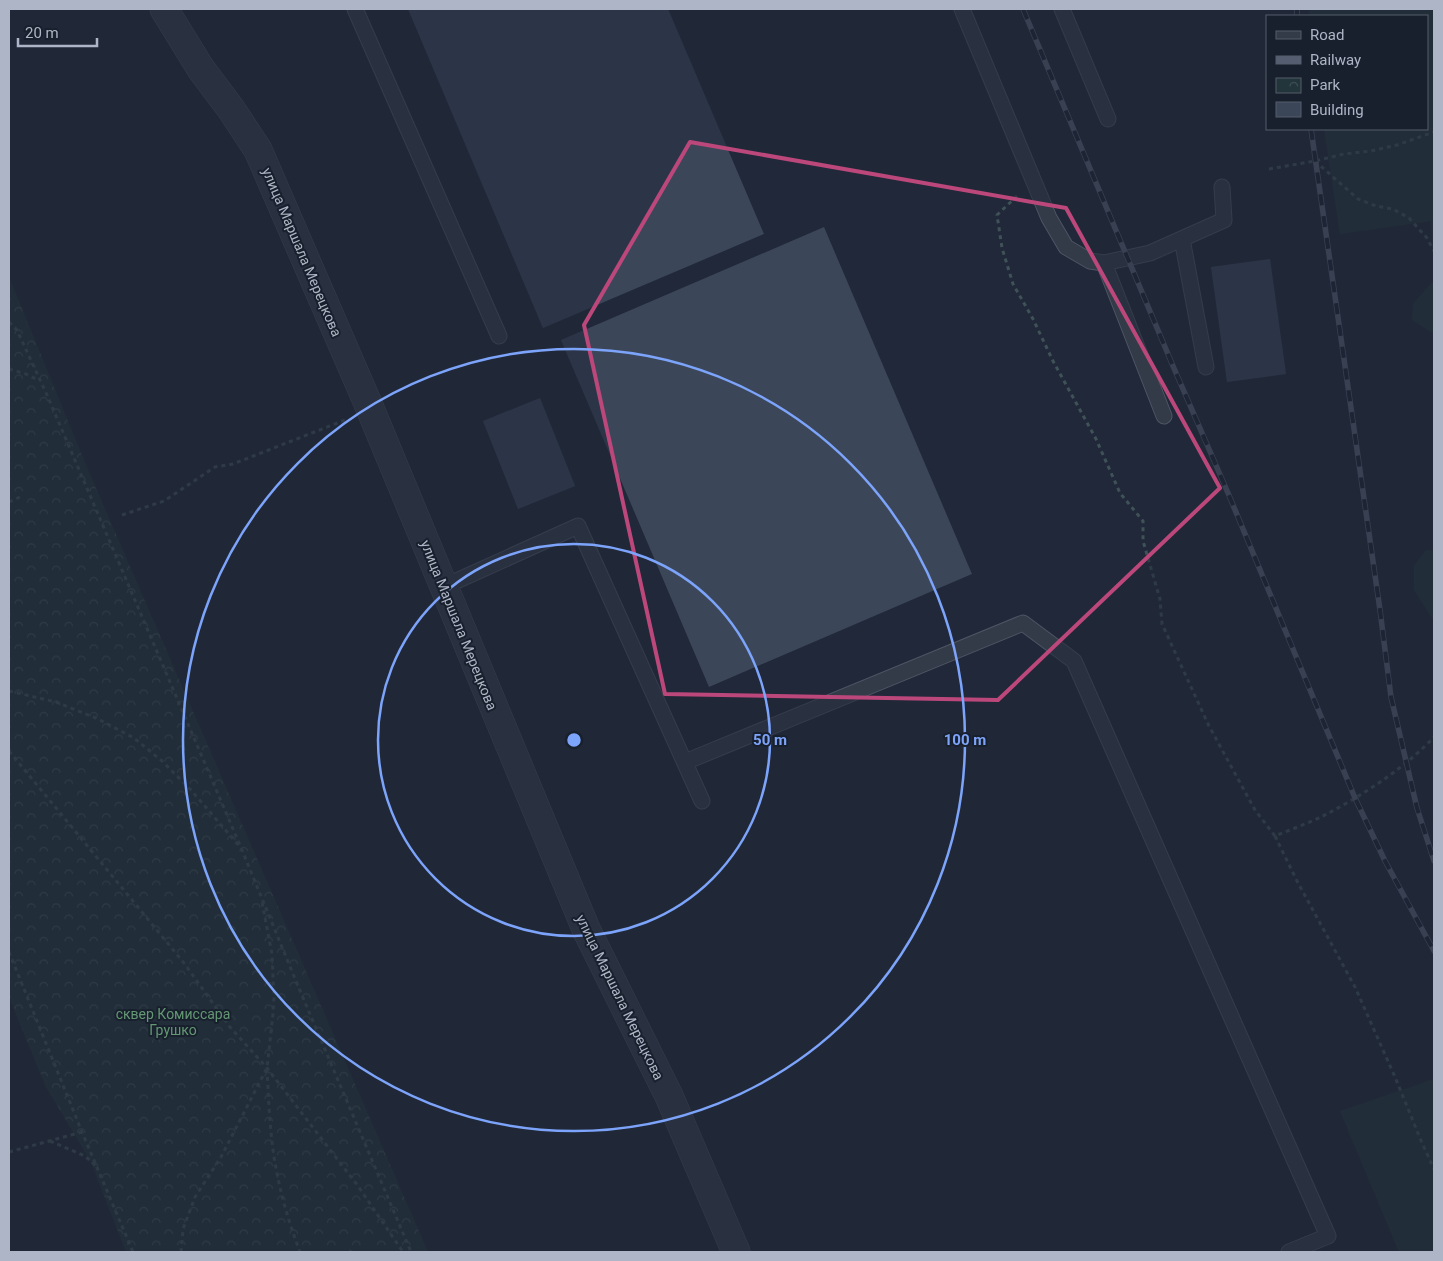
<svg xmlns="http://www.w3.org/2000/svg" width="1443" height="1261" viewBox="0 0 1443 1261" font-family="Roboto,sans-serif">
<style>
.green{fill:#22353a}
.park{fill:url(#park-crowns)}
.building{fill:#3b4659}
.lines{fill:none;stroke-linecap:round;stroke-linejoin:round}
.lane-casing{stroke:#4e5564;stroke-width:17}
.street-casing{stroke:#4e5564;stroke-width:29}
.path{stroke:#3f5257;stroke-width:3;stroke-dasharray:4 4;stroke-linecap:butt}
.lane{stroke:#333b49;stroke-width:15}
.street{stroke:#333b49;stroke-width:28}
.rail-casing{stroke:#555e70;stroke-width:5.5}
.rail{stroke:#19202d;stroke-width:4;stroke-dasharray:11;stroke-linecap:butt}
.marked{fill:none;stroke:#bc477b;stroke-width:4;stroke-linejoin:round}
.ring{fill:none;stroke:#7da4fb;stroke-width:2.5}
.labels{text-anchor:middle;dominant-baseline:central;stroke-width:4;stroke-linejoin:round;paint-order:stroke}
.street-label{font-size:14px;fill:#aeb5c6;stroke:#19202d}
.park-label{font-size:14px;fill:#649774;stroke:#19202d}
.centre{fill:#7da4fb;stroke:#19202d;stroke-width:2.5}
.ring-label{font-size:15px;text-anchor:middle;font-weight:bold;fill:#7da4fb;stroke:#19202d;stroke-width:4;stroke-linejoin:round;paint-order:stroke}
</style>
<defs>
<pattern id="park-crowns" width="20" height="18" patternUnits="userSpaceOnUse" patternTransform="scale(1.25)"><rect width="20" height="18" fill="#22353a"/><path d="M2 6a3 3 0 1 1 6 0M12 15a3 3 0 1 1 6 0" fill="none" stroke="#405055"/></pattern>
</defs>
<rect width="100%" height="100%" fill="#202839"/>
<path class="green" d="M1309,9H1434V279L1431,221L1340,234L1324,129H1427V16H1310Z
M1434,280V334L1412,320L1413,304Z
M1426,550L1434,551V621L1414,590V566Z
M1434,1079V1252H1399L1340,1111Z"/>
<path class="park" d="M9,277L88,470L428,1252H126L91,1162L46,1087L9,997Z"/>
<path class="building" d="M408,9H668L764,234L543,328Z
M824,227L972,574L709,687L561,340Z
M1270,259L1286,374L1227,382L1211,267Z
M540,398L575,486L518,509L483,421Z"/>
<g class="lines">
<g class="lane-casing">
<path id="lane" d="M355,9L499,336
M962,9L1049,218L1066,247L1090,261L1104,263L1150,253L1224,220L1222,187
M1062,9L1108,119
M1182,239L1206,367
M1104,263L1164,416
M443,587L578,526L702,801
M685,762L1023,623L1074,661L1328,1236L1289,1252"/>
</g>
<g class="street-casing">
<path id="street" d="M164,9L201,69L231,109L258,150L369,406L586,929L669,1096L736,1252"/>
</g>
<path class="path" d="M1315,161L1358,199L1376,206L1393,209L1409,218L1427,238L1434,251
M1269,169L1315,161L1344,154L1371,151L1397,145L1434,132
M1017,196L997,215L1002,248L1013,284L1033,319L1053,361L1096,439L1120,493L1143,521V541L1160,599L1162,624L1209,726L1255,810L1275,836C1290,830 1306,824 1321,817C1360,797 1404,769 1434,737
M9,322L17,330L47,395L242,850L298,986L411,1252
M9,369L26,374L38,380
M9,502L20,497
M122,515L164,501L215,467L233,464L345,420
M9,691L56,702L96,718L134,738L162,761L191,790L240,847
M9,751L184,963L229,1026L267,1068L358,1186L403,1252
M1275,836L1297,881L1355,987L1395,1077L1422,1143L1434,1169
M9,952L82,1132L133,1252
M267,1069C269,1105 270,1143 278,1178C283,1203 291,1228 300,1252
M50,1141L85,1156L96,1166
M9,1152L82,1132
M349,1251L352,1252
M181,1252L183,1229L195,1197L221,1157L267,1068L273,1014L274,997L272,954L262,902"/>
<use href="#lane" class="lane"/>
<use href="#street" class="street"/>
<g class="rail-casing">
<path id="rail" d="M1023,9L1173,366L1228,493L1355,798L1385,861L1434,951
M1297,9V16
M1311,129L1380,610L1391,697L1417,808L1434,861"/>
</g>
<use href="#rail" class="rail"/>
</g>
<path d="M0 0H1443V1261H0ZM690,142L1066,208L1220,488L998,700L665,694L584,325Z" fill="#202839" fill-opacity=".55" fill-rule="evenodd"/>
<path class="marked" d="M690,142L1066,208L1220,488L998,700L665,694L584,325Z"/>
<g class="ring">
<circle cx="574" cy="740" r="196"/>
<circle cx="574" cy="740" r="391"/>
</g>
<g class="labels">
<g class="street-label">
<text transform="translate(302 252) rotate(67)">улица Маршала Мерецкова</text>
<text transform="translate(459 625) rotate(68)">улица Маршала Мерецкова</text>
<text transform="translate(620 997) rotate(64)">улица Маршала Мерецкова</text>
</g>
<g class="park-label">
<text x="173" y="1014">сквер Комиссара<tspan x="173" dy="16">Грушко</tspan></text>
</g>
</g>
<circle cx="574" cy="740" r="8" class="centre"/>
<g class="ring-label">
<text x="770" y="745">50 m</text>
<text x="965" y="745">100 m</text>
</g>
<rect width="1443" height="1261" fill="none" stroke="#aeb5c6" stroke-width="20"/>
<rect x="1266" y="15" width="162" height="115" fill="#19202d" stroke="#555c6a"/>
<rect x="1276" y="31" width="25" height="8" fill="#333b49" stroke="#555c6a"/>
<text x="1310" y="40" font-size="15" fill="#aeb5c6">Road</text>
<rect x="1276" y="56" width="25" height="8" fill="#555e70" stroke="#555c6a"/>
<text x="1310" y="65" font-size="15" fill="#aeb5c6">Railway</text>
<rect x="1276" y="78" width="25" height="15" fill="url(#park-crowns)" stroke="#555c6a"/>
<text x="1310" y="90" font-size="15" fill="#aeb5c6">Park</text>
<rect x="1276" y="102" width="25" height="15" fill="#3b4659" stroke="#555c6a"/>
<text x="1310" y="115" font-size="15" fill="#aeb5c6">Building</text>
<path d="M18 38v8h79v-8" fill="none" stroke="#aeb5c6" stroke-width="2.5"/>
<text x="25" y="38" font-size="15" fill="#aeb5c6" stroke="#19202d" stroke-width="4" paint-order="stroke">20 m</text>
</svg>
